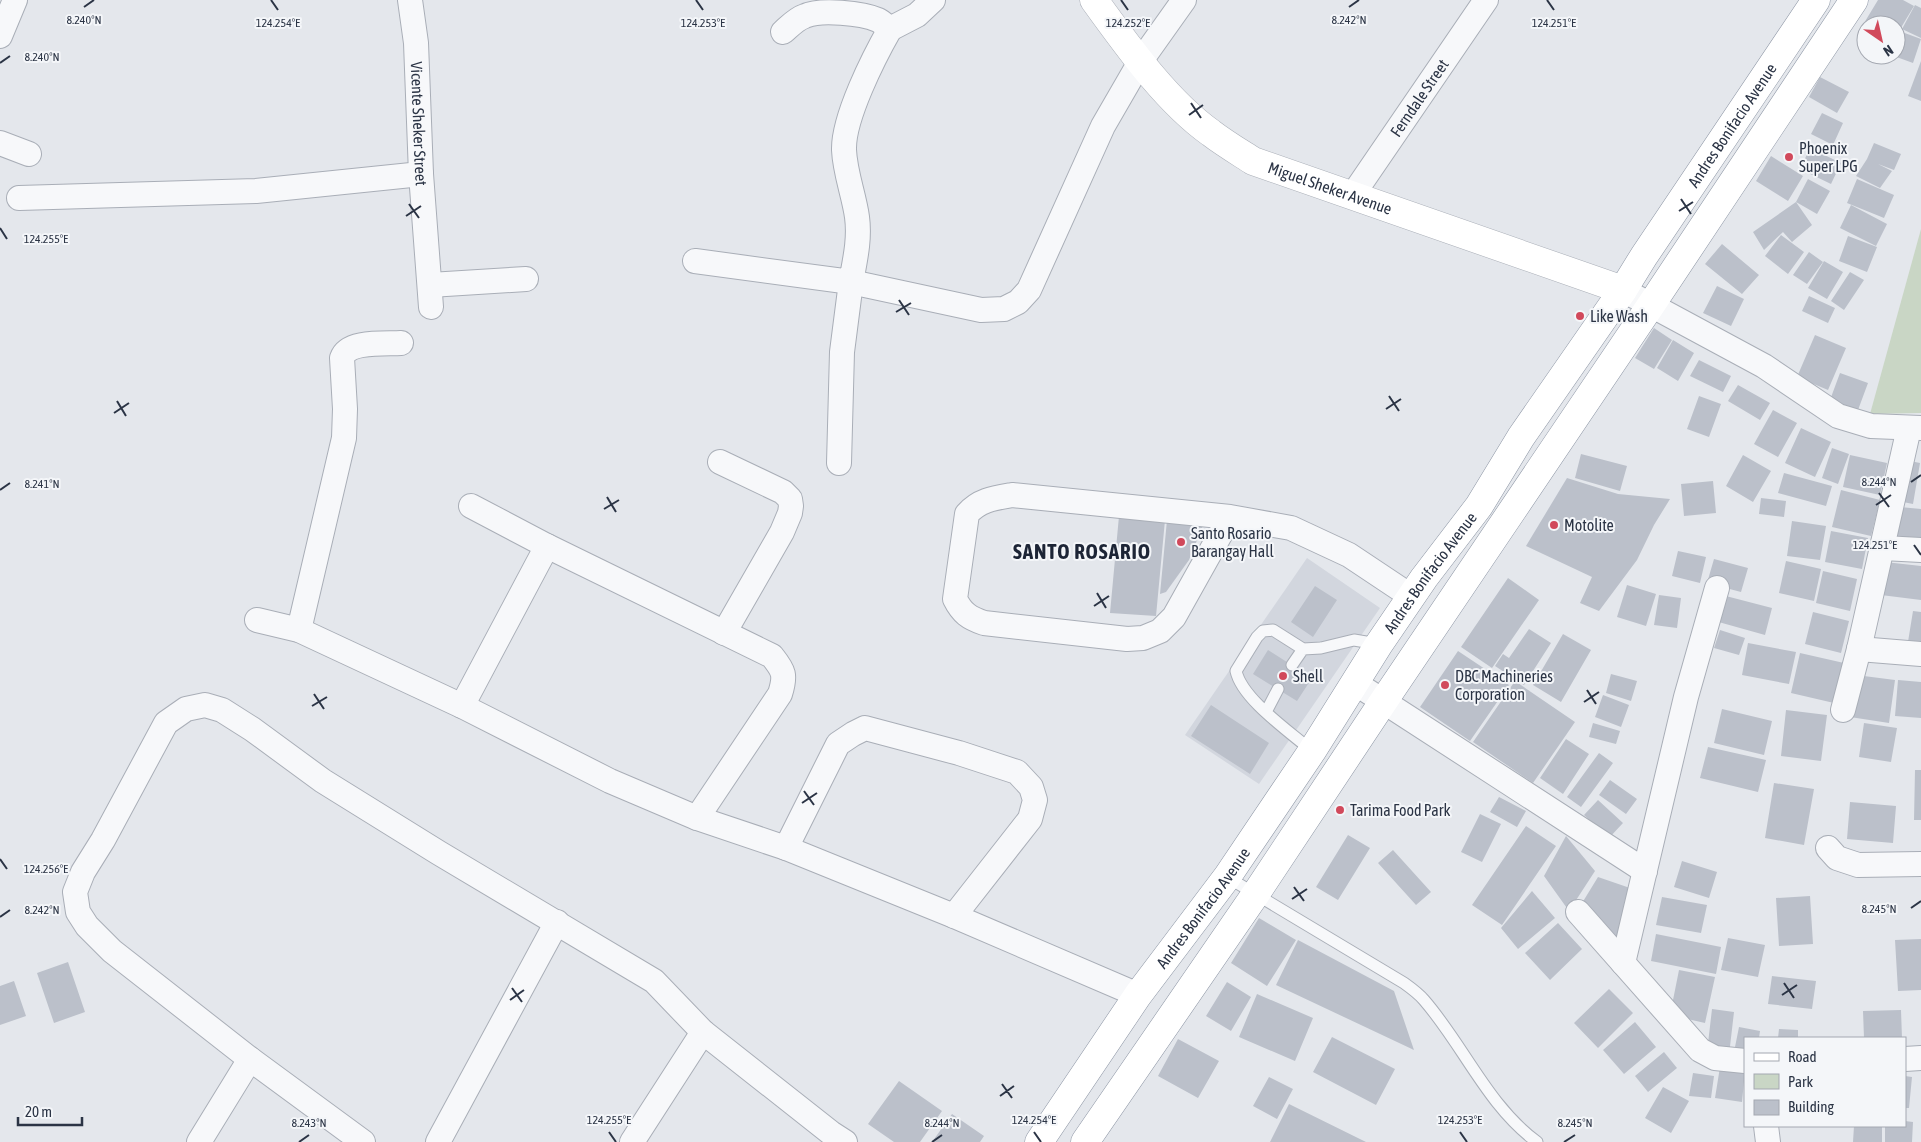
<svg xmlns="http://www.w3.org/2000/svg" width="1921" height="1142" viewBox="0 0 1921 1142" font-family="'Asap Condensed',sans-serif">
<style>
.built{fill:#d2d6de}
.green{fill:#c9d6c5}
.building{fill:#bbc0ca}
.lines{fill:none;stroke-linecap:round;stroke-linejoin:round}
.lane-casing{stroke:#a9aeb7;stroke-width:13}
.street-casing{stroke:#a9aeb7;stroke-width:26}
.secondary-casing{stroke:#a9aeb7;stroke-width:29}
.highway-casing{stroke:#8b94a3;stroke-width:29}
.lane{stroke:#f7f8fa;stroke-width:11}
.street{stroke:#f7f8fa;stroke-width:24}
.secondary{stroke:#fff;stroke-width:28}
.highway{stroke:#fff;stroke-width:28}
.ticks{fill:none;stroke:#2b3445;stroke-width:2}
.poi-dot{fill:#d1495b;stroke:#f4f6f9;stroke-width:2}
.labels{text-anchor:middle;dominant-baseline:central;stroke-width:4;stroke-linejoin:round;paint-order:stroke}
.street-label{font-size:16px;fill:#2b3445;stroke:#f4f6f9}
.poi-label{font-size:16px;fill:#2b3445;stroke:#f4f6f9;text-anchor:start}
.district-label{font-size:21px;font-weight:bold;letter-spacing:1px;fill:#1d2536;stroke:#f4f6f9}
.ticks-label{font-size:12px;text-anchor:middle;fill:#2b3445;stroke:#f4f6f9;stroke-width:4;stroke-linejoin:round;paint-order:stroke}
</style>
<rect width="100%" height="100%" fill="#e4e7ec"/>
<path class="built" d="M1307,558L1380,608L1259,784L1185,735Z"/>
<path class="green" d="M1921,229V413L1870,414Z"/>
<path class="building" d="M1878,0H1903L1914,6L1896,36V25H1866V38L1858,33Z
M1915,5L1921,8V38L1902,29Z
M1902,32L1921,39L1913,63L1891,55H1896V48Z
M1921,61V101L1908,96Z
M1820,77L1849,92L1837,113L1809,97Z
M1822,113L1843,123L1833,145L1811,134Z
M1874,143L1901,154L1894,170L1878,164L1892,171L1880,188L1856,176L1867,159Z
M1810,148L1841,163L1831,184L1800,169Z
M1771,156L1803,176L1788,201L1756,181Z
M1808,179L1830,191L1817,214L1796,202L1812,225L1792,242L1783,232L1764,250L1753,232L1796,202Z
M1857,179L1894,195L1884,218L1847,203Z
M1851,205L1887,224L1876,246L1840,228Z
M1781,235L1804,252L1788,274L1765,256Z
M1848,236L1877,247L1867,272L1839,261Z
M1722,244L1759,275L1742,294L1705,264Z
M1809,252L1823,262L1807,284L1793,275Z
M1824,261L1843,272L1827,299L1808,288Z
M1850,272L1864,280L1844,310L1831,301Z
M1717,286L1744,299L1731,326L1703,313Z
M1809,296L1835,308L1828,323L1802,311Z
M1654,328L1672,340L1654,369L1635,358Z
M1815,335L1846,348L1828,390L1797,377Z
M1673,340L1694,353L1678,381L1657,368Z
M1699,360L1731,376L1723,392L1690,376Z
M1840,373L1868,383L1858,410L1830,400Z
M1738,385L1770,403L1760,420L1728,401Z
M1699,396L1721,404L1709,437L1687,429Z
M1773,410L1797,423L1778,457L1754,444Z
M1801,428L1831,442L1815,477L1785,463Z
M1832,448L1849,454L1838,484L1822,478Z
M1581,454L1627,466L1620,491L1575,478Z
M1743,455L1771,471L1753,502L1726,486Z
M1850,455L1887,463L1880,495L1843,487Z
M1905,460L1920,463L1913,504L1898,501Z
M1784,473L1832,486L1826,506L1778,493Z
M1567,478L1618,494L1670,499L1654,525L1637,560L1599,611L1580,603L1592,577L1526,546Z
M1713,481L1716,513L1684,516L1681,484Z
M1841,490L1880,500L1871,536L1832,527Z
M1761,498L1786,501L1784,517L1759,514Z
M1900,507L1921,509V545L1895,542Z
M1119,516L1165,520L1156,616L1110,613Z
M1167,520L1204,523L1189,560L1166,592L1160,594Z
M1792,521L1826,526L1820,560L1787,556Z
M1831,531L1868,538L1862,569L1825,562Z
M1678,551L1706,557L1700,583L1672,576Z
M1714,559L1748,568L1741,592L1707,583Z
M1786,561L1821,569L1814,601L1779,593Z
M1885,562L1921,566V600L1881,595Z
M1823,571L1857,579L1850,611L1816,603Z
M1508,578L1539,600L1492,668L1461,647Z
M1627,585L1656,594L1646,626L1617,617Z
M1315,586L1337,600L1313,637L1291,622Z
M1659,595L1681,598L1677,628L1654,625Z
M1722,595L1772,608L1765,635L1715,621Z
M1913,611L1921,612V650L1907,648Z
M1813,612L1849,621L1841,653L1805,644Z
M1529,629L1551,643L1524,685L1495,666L1503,654L1509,658Z
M1720,630L1745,638L1739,655L1714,648Z
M1563,634L1591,650L1561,702L1533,685Z
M1748,643L1796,652L1789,684L1742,675Z
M1268,650L1312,678L1297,701L1253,674Z
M1458,651L1509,685L1470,741L1420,707Z
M1800,653L1844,663L1834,703L1791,693Z
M1611,674L1637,681L1631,701L1606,693Z
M1856,675L1895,680L1889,723L1850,717Z
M1898,680L1921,682V718L1895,716Z
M1515,681L1575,722L1533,783L1473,742Z
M1603,695L1629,705L1621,727L1595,717Z
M1211,705L1269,743L1250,774L1191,736Z
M1722,709L1772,721L1764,755L1714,743Z
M1786,710L1827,715L1821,761L1781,756Z
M1593,723L1620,731L1616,744L1589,737Z
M1864,723L1897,728L1891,762L1859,757Z
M1566,739L1589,754L1563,794L1540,778Z
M1708,747L1766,760L1758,792L1700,778Z
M1599,753L1613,763L1581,807L1567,797Z
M1915,770H1921V820H1914Z
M1610,780L1637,799L1626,814L1599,795Z
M1774,783L1814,789L1804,845L1765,838Z
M1499,797L1526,811L1517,827L1490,812Z
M1598,800L1623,823L1609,838L1584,815Z
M1850,802L1896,806L1893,843L1847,839Z
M1480,814L1501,824L1482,862L1461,852Z
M1526,826L1556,846L1502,925L1472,905Z
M1348,835L1370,848L1338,900L1316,887Z
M1566,836L1595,871L1569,911L1544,876Z
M1393,850L1431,892L1416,905L1378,863Z
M1682,861L1717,872L1709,898L1674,887Z
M1598,877L1630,888L1615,950L1579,908Z
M1532,891L1555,918L1518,949L1501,928Z
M1810,896L1813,944L1779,946L1776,898Z
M1662,897L1707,905L1701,933L1656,925Z
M1259,918L1296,940L1267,986L1231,963Z
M1558,923L1582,949L1550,980L1525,953Z
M1656,934L1721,947L1716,974L1651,961Z
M1728,938L1765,945L1758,977L1721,970Z
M1921,939V990L1898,991L1895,940Z
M1298,940L1394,991L1414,1050L1276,985Z
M68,962L85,1012L54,1023L37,973Z
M1679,970L1715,977L1705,1023L1670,1015Z
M1772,976L1816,981L1812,1009L1768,1004Z
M14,981L26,1016L0,1025V986Z
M1227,982L1251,997L1231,1031L1206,1016Z
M1609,989L1633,1013L1598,1048L1574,1023Z
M1257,994L1313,1018L1295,1061L1239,1037Z
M1712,1009L1734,1012L1729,1055L1707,1052Z
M1901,1010L1902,1038H1864L1863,1011Z
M1635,1022L1656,1047L1624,1074L1603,1050Z
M1739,1027L1760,1031L1759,1038H1745V1054L1734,1052Z
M1779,1029L1798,1030V1038H1778Z
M1332,1037L1395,1069L1376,1105L1313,1072Z
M1178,1039L1219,1061L1198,1098L1158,1076Z
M1664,1052L1677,1068L1648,1092L1635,1076Z
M1720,1067L1745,1071L1742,1102L1715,1098Z
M1693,1073L1714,1076L1711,1098L1689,1096Z
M1905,1076L1912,1077L1909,1108H1905Z
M1269,1077L1293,1089L1277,1119L1253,1106Z
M899,1081L942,1111L920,1142H894L868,1124Z
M1663,1087L1689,1101L1671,1133L1645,1118Z
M1289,1104L1366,1142H1270Z
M952,1114L984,1136L980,1142H932Z
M1905,1121L1913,1122L1912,1142H1885V1126H1905Z
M1854,1126H1882V1142H1853Z"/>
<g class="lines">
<g class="lane-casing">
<path id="lane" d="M1292,665L1303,649
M1266,712L1278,689
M1312,751C1289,731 1242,699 1236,671L1257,637L1263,631L1273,630L1303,649L1321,648L1354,640L1378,644
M1227,877L1404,983C1411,988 1419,994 1424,1000C1464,1046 1487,1105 1537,1142"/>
</g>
<g class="street-casing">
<g id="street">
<path id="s1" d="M410,0L416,43L421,174L431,307"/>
<path d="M783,32C790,26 796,19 805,16C820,9 862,13 878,20C882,22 886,26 890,29L917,15L933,0"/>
<path d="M0,36L15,0"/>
<path d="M0,143L29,154"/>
<path id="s2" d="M1352,196L1486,0"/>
<path d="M19,198L256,191L421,174"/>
<path d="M695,261L851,282C855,260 860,239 857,217C854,195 845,173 844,150C843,118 874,57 890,29"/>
<path d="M430,285L526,279"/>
<path d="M1623,290L1764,366L1838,416L1871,426L1921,428"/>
<path d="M720,462L783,492L790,499L791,506L790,513L782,532L724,633"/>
<path d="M839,463L842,352L851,282L981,310L1004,309L1018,302L1029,290L1103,126L1140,62L1184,0"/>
<path d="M471,506L547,546L772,656C784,671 786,675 780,694L697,818"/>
<path d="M1230,517L1174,617L1160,631L1143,638L1127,639L984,623C969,618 962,613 955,599L967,514C979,500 994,498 1012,495L1230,517L1291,528L1349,555L1412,597"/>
<path d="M1883,548L1921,550"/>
<path d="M257,620L299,630L462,706L610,781L697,818L786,848L954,916L1138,995"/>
<path d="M299,630L344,438L345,409L342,358C348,340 385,344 401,343"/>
<path d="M1859,649L1921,654"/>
<path d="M1355,683L1645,871"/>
<path d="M462,706L547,546"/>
<path d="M1843,710L1859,649L1909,428"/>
<path d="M786,848L838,744L853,734L865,728L959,753L1017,772L1031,787L1035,800L1030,819L954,916"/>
<path d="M1828,848L1837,858L1858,865L1921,864"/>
<path d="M1578,912L1700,1050L1715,1058L1745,1061"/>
<path d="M1623,963L1686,697L1717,588"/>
<path d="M1905,1059L1921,1058"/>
<path d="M1766,1126L1768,1142"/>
<path d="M199,1142L250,1059"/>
<path d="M363,1142L250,1059L112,951L87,926L78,912L75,892L83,872L103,840L166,723L186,709L205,705L222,710L252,729L323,781L439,853L654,981L703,1032L831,1133L845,1142"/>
<path d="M438,1142L557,922"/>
<path d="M632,1142L703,1032"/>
</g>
</g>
<g class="secondary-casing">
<g id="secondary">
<path id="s3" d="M1094,0C1127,45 1165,100 1211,133C1224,143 1239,152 1253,161L1623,290"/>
</g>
</g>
<g class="highway-casing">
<g id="highway">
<path id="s4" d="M1039,1142L1138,995L1227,877L1312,751L1379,644L1424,578L1479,506L1521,437L1623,290L1644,256L1816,0"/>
<path d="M1085,1142L1255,895L1383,702L1651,305L1854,0"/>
</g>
</g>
<use href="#lane" class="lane"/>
<use href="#street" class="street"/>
<use href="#secondary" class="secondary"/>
<use href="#highway" class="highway"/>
</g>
<path class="ticks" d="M271,0L278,10M696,0L703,10M1121,0L1128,10M1547,0L1554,10M84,7L94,0M1349,7L1359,0M0,63L10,56M1191,103L1201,118M1189,115L1203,105M1681,199L1691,214M409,204L419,218M1679,211L1693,202M406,216L421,206M0,228L7,239M899,300L909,315M896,312L911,303M1389,396L1399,411M117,401L126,416M1386,409L1401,399M114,413L129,403M1911,482L1921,475M0,490L10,483M1879,493L1889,507M607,497L616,512M1876,505L1891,495M604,509L619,500M1914,545L1921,555M1097,593L1106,608M1094,606L1109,596M1587,690L1596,704M314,694L324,709M1584,702L1599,692M312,706L327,697M804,791L814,805M802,803L817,793M0,859L7,869M1294,887L1304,901M1292,899L1307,889M1911,908L1921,901M0,917L10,910M1784,983L1794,998M512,988L522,1002M1782,995L1797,985M510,1000L524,990M1002,1084L1012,1098M1000,1096L1014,1086M609,1132L616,1142M1034,1132L1041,1142M1460,1132L1467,1142M299,1142L309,1135M932,1142L942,1135M1564,1142L1575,1135"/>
<g class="poi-dot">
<circle cx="1789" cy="157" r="5"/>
<circle cx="1580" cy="316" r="5"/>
<circle cx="1554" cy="525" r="5"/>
<circle cx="1181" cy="542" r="5"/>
<circle cx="1283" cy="676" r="5"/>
<circle cx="1445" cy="685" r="5"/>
<circle cx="1340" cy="810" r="5"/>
</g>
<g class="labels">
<g class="street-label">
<text stroke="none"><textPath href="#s2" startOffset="119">Ferndale Street</textPath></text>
<text stroke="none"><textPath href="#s1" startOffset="124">Vicente Sheker Street</textPath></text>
<text stroke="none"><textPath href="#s4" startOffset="1231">Andres Bonifacio Avenue</textPath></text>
<text stroke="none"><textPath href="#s3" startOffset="310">Miguel Sheker Avenue</textPath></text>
<text stroke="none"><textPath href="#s4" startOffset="691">Andres Bonifacio Avenue</textPath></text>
<text stroke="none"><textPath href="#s4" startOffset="286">Andres Bonifacio Avenue</textPath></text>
</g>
<g class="poi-label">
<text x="1799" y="148">Phoenix<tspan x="1799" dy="18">Super LPG</tspan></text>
<text x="1590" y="316">Like Wash</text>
<text x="1564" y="525">Motolite</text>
<text x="1191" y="533">Santo Rosario<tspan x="1191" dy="18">Barangay Hall</tspan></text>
<text x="1293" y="676">Shell</text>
<text x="1455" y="676">DBC Machineries<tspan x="1455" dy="18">Corporation</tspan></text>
<text x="1350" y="810">Tarima Food Park</text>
</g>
<g class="district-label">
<text x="1082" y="551">SANTO ROSARIO</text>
</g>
</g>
<g class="ticks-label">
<text x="84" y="24">8.240°N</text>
<text x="1349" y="24">8.242°N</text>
<text x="278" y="27">124.254°E</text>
<text x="703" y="27">124.253°E</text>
<text x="1128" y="27">124.252°E</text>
<text x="1554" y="27">124.251°E</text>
<text x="42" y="61">8.240°N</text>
<text x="46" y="243">124.255°E</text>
<text x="1879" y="486">8.244°N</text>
<text x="42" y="488">8.241°N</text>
<text x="1875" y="549">124.251°E</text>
<text x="46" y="873">124.256°E</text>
<text x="1879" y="913">8.245°N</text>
<text x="42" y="914">8.242°N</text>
<text x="609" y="1124">124.255°E</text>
<text x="1034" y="1124">124.254°E</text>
<text x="1460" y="1124">124.253°E</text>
<text x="309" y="1127">8.243°N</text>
<text x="942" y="1127">8.244°N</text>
<text x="1575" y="1127">8.245°N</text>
</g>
<rect x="1744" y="1037" width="162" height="90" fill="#f4f6f9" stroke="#a4a8b1"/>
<rect x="1754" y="1053" width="25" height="8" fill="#ffffff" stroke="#a4a8b1"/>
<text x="1788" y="1062" font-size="15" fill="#2b3445">Road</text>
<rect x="1754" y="1074" width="25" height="15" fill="#c9d6c5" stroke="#a4a8b1"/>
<text x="1788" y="1087" font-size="15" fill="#2b3445">Park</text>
<rect x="1754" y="1100" width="25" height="15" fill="#bbc0ca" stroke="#a4a8b1"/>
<text x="1788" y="1112" font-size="15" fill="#2b3445">Building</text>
<g transform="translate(1881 40) rotate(146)"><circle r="24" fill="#f4f6f9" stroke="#a4a8b1"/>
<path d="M0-4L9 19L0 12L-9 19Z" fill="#d1495b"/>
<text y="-8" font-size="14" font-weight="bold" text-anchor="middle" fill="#2b3445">N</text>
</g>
<path d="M18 1117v8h64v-8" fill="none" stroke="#2b3445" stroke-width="2.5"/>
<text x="25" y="1117" font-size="15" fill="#2b3445" stroke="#f4f6f9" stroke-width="4" paint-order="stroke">20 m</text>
</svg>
